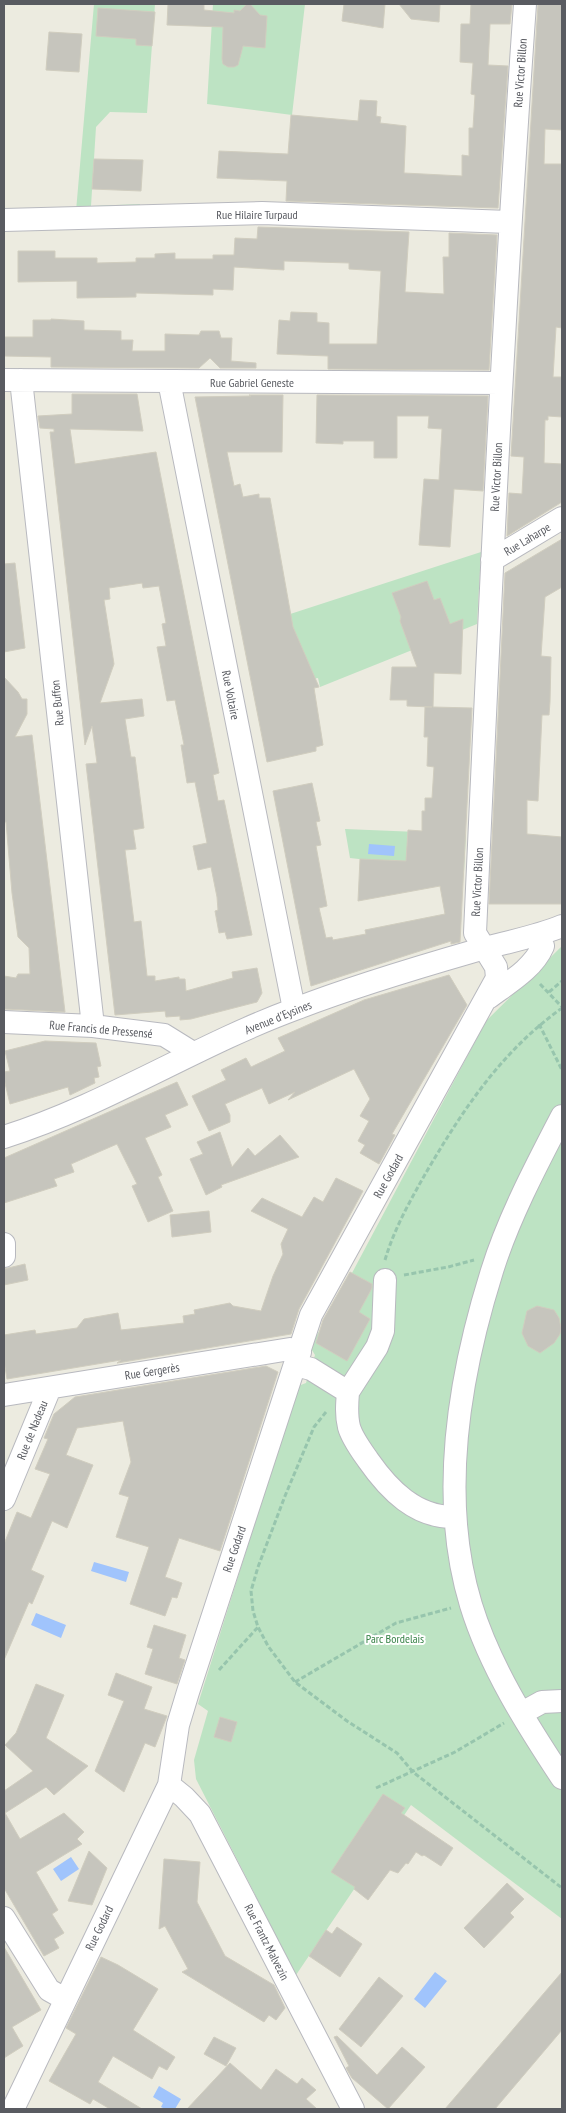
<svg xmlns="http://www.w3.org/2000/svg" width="566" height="2113" viewBox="0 0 566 2113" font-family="'PT Sans Narrow',sans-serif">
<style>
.green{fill:#bde3c3}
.water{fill:#a0c4fc}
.building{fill:#c6c5bd;stroke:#d0cdbf}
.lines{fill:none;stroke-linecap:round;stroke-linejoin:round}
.minor-casing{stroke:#b8b9bf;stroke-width:24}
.path{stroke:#97c5ad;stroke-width:3;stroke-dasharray:5 2.5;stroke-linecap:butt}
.minor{stroke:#fff;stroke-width:22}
.labels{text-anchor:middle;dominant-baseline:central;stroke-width:4;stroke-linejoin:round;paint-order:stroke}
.street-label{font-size:12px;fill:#595b61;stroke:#fff}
.park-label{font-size:12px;fill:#378247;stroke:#fff}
</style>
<rect width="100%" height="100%" fill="#ecebe0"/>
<path class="green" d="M94,4H155L147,113L110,112L96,127L91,206L140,204L139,213L76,211Z
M213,4H305L292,115L207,104Z
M481,552L477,624L320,687L318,678L293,682L281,617Z
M345,829L466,834L464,871L350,858Z
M562,946V1919L411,1805L296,1975L196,1779L194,1760L208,1711L198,1704L298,1386L306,1383L315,1355L310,1347L313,1342L352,1273L486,1021Z"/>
<path class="water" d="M369,844L395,846L394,856L368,854Z
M94,1562L129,1572L126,1582L91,1571Z
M36,1613L66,1625L61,1638L31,1625Z
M71,1857L79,1869L61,1881L53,1869Z
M435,1972L447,1981L425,2008L414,1999Z
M159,2086L181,2099L175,2109H165L161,2107L163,2103L153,2097Z"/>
<path class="building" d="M168,4H204V10L234,13V10L240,11L247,4H250L260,15L267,16L265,48L243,46L238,65L234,67H228L223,64L222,59L223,27L167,25Z
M344,4H385L383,28L342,21Z
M399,4H440L439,22L411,19Z
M471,4H512L510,24H490L488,65L508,66L498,208L286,201L287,181L217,178L219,151L288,154L291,115L358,121L360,100L377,101L376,116L381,117L380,123L406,126L404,173L462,176V155L469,156V128H473L475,95L471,94L473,63L460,62L461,24H470Z
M538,4H562V130L545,129L544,164H562V328L556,327L553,377H562V417L548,416V420H545L544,463L562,464V502L507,536L509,493L522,494L524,457L511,456Z
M98,8L155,12L152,46L136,45V39L96,36Z
M49,32L82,34L79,72L46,70Z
M94,159L143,160L141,191L92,189Z
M258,227L409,232L405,292L444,294L443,257H449V233L497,235L489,370L328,369V356L277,354L279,320L290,321L291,312L317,313V322L329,323V344H377L381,271L349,269V263L284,261V270L234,267L233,290L213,289V295L136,293V297L77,298V281L18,282V251H55V258H97V263L136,262V258H155V254L175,253V259H213V255H234L235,238L257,239Z
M51,319L84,321V330L121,331V340H133L132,351H165V334L199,335L201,331H219L221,338H232L231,361L256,363V368H220L210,358L199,368L51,367V357L4,356V337H33V320H51Z
M72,394H137L143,431L70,429L75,464L156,452L219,773L213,775L218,801L224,800L252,935L227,939L225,932L219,933L215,911L218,910L217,897L211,867L198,870L193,846L207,843L195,782L187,783L181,745H184L175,700L167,701L157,647L166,646L162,624L166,623L159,586L143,588L142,583L109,588L110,599L104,600L114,664L100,703L142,699L144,716L125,719L131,757H135L144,828L133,830L136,849L125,850L134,922L141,921L147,976H155V981L179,977V979H185L186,991L233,978L232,972L257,968L262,993L257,1002L191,1019L180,1020V1016L166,1017L165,1011L115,1015L86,764L97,763L92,726L85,745L50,432H54V429L40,428L38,416L72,414Z
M249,395H283L282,452H227L234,486L240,484L243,497L259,494V498H270L293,627L319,687L314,688L323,745L316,747V751L267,762L195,397L251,396Z
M317,395L488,396L483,491L454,489L450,547L419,545L424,479L439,480L442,429L428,428L429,416H397V458H374V441H343V444L316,443Z
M562,539V587L545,597L541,656L551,657L550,702L549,715H542L538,801L527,800V834L562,837V904H489L505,573Z
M15,563L25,648L4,652V564Z
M427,581L434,600L440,598L450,624L463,619L461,674L434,673L433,707L472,708L460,942L451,944V941L311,986L273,791L312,783L320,821L316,822L321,845L316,846L327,906L319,908L326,938L332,937L333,940L366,934L365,930L445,914L440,886L358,901L360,859L406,861L408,830L422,831V811H425V798H432L434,767L427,766L428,737H424L425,707H432L407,706V700H390L392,667H417L400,621L401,617L392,593Z
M4,677L18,692L22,699H27V714L15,737L32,735L65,1012L4,1009V976L16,978L18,974H30L29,948L18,937L12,893L6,822H4Z
M449,975L467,1005L392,1134L395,1135L379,1164L360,1153L365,1145L358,1141L369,1121L360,1116L370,1099L354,1069L288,1100L295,1092L269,1104L262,1088L225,1104L230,1115V1122L209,1131L192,1096L226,1080L221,1070L246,1058L251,1067L285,1051L278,1038L364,1000Z
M45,1041L96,1043L101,1066L97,1067L99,1077L94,1078L95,1083L70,1095L68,1087L10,1104L4,1079V1072L10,1071L5,1051Z
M177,1082L188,1105L165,1115L171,1127L145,1138L162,1175L158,1177L173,1211L148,1222L132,1186L137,1184L117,1144L71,1164L74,1172L54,1179L57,1186L4,1203V1158Z
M220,1132L232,1167L248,1148L255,1156L280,1135L299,1157L221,1185L222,1187L206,1195L190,1159L203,1154L197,1142Z
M336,1178L363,1191L299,1309L291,1334L117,1363L121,1360L7,1379L4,1361V1335L35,1330L36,1334L77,1328L84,1319L118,1313L121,1330L184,1323L183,1316L195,1314L194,1310L230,1303L233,1306L261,1311L273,1276L283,1254L281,1244L288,1229L251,1211L262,1198L302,1217L314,1197L323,1202Z
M209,1211L211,1232L172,1237L170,1215Z
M25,1264L28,1280L4,1285V1269Z
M350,1272L372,1284V1288L359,1312L370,1319L347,1361L316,1343L323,1320Z
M537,1306L554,1310L559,1318L561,1328L560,1334L554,1343L540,1353L528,1346L522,1333L527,1311Z
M266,1366L278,1372L220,1551L179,1538L165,1577L182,1583L177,1598L172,1597L165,1616L130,1604L149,1547L116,1537L129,1497L119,1494L131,1462L123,1421L77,1428L66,1455L93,1465L67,1528L52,1521L31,1570L44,1576L32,1604L29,1602L4,1660V1544L17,1512L31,1518L50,1474L35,1469L48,1439L44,1438L54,1414L75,1397Z
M154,1625L186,1635L179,1658L185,1660L177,1684L145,1674L153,1649L147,1647Z
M116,1673L152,1687L144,1709L167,1716L155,1747L145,1743L124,1792L95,1771L124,1701L108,1695Z
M36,1684L64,1695L46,1738L88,1766L54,1795L46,1787L5,1813L20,1839L64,1813L84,1832L77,1839L82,1844L36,1872L58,1910L52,1914L64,1933L54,1939L59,1948L44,1956L4,1888V1791L33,1771L5,1745L16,1733Z
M220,1717L237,1722L231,1742L214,1737Z
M383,1794L405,1808L401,1813L453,1848L441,1866L424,1855L422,1856L416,1852L408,1864L406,1863L398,1873L390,1870L368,1900L354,1889L355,1887L331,1872Z
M89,1851L107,1868L92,1905L68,1901Z
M164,1859L200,1862L197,1902L225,1956L274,1985L285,2008L276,2020L269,2015L264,2022L182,1972L188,1969L165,1926L159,1929Z
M507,1883L524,1899L510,1913L514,1917L484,1948L464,1928Z
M337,1927L362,1944L340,1977L309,1956L326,1930L332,1934Z
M4,1947L41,2010L12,2027L23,2046L4,2058Z
M101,1957L118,1965L158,1989L133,2030L175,2057L167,2070L159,2066L152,2079L113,2056L98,2082L142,2109H110L93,2099L90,2104L49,2081L76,2034L66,2028Z
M562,1972V2030L495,2109H445Z
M379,1977L403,1996L361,2047L339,2029Z
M337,2036L377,2075L402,2047L425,2067L388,2109L352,2078L346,2068L349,2066L334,2037Z
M214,2037L236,2048L226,2066L204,2054Z
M230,2063L261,2090L276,2069L297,2084L302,2078L316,2090L306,2099L317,2109H187Z"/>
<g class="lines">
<g class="minor-casing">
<path id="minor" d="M4,220L262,213L509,222
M4,380L501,383
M21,380L93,1026
M169,381L294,1009
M492,560L562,518
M488,998C508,983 533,969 543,946L539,934
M4,1022L93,1026L164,1035L193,1053
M562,1116C537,1164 508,1219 492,1271C459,1376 438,1497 471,1605C490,1667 527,1725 562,1778
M4,1137C106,1105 195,1046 295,1009C352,987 412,969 471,952C501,943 533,938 562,926
M4,1244V1256
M296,1365L311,1369L348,1392L377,1347L383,1331L385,1280
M348,1392C347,1404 346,1415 349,1427C352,1438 361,1450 368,1460C389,1490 416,1518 455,1517
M4,1395L290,1349L300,1352
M4,1499L50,1388
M522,1713L542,1702L562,1701
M169,1785L184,1797L200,1814L353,2109
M4,1918L49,1990L65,1999
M13,2109L169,1785L178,1725L188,1692L311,1315L497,978L496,967L475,933C489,623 503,313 525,4"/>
</g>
<path class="path" d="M540,984L562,1007
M549,992L562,981
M539,1024L562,1070
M385,1260C394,1229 411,1199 427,1171C464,1108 502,1051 562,1008
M404,1275L448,1267L474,1260
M326,1412L314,1427L285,1496L258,1567L251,1591L253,1611L258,1627L268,1646L295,1682L347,1721L397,1753L413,1772L562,1888
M219,1670L258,1627
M295,1682L396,1623L451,1608
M376,1788L455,1752L504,1723"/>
<use href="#minor" class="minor"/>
</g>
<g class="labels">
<g class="street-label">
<text transform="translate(520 73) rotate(-86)">Rue Victor Billon</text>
<text x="257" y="214">Rue Hilaire Turpaud</text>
<text x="252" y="382">Rue Gabriel Geneste</text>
<text transform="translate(496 477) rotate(-87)">Rue Victor Billon</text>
<text transform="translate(527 539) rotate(-31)">Rue Laharpe</text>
<text transform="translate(231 695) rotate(79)">Rue Voltaire</text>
<text transform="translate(57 703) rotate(-96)">Rue Buffon</text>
<text transform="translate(477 882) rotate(-87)">Rue Victor Billon</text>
<text transform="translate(278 1017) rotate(-22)">Avenue d'Eysines</text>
<text transform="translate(101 1029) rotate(5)">Rue Francis de Pressensé</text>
<text transform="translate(388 1176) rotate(-61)">Rue Godard</text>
<text transform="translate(152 1371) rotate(-9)">Rue Gergerès</text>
<text transform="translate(32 1430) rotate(-68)">Rue de Nadeau</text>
<text transform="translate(234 1549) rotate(-71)">Rue Godard</text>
<text transform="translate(99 1928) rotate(-64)">Rue Godard</text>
<text transform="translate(267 1942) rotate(63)">Rue Frantz Malvezin</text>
</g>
<g class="park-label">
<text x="395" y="1638">Parc Bordelais</text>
</g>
</g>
<rect width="566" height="2113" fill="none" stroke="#595b61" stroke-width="10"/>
</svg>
